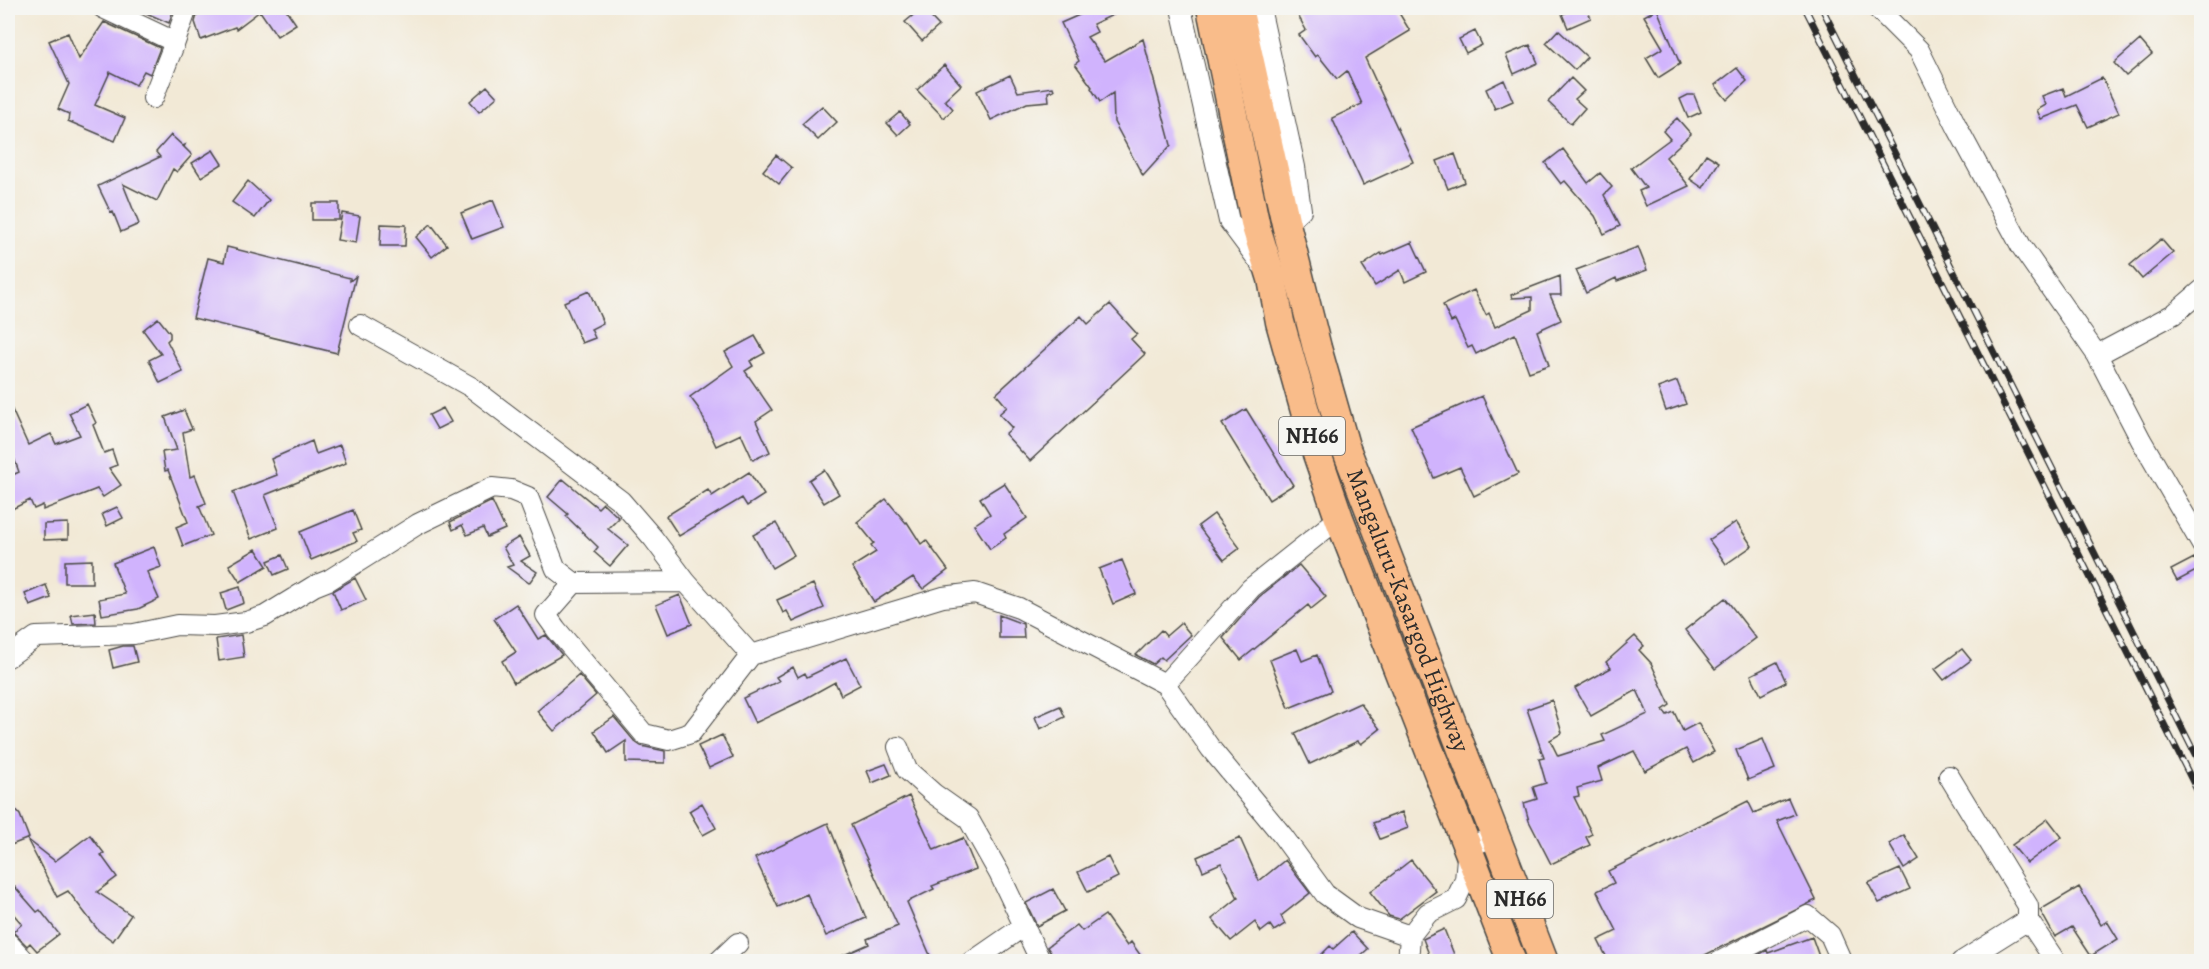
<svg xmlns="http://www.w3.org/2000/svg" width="2209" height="969" viewBox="0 0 2209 969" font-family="Alegreya,serif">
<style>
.building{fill:#d0b3fd}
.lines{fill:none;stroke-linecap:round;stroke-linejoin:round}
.minor-casing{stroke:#494845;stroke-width:22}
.highway-casing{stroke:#494845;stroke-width:31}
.minor{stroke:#fff;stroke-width:20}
.highway{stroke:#f9bc8a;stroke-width:28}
.rail-casing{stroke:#2b2b2b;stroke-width:7}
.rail{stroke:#f6f6f2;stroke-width:4.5;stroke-dasharray:14;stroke-linecap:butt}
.labels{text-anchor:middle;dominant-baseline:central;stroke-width:6;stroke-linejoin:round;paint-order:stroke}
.shield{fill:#f6f6f2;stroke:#686867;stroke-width:1.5}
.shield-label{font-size:22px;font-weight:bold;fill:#2b2b2b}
.street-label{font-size:24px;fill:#2b2b2b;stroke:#f6f6f2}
</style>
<rect width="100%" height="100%" fill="#f6f6f2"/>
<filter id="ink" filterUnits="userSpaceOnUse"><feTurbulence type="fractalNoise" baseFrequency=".0167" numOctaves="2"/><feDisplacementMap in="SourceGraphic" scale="12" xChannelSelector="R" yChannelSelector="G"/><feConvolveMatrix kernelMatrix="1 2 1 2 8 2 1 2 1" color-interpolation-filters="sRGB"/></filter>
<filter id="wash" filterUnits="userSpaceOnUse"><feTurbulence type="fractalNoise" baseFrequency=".008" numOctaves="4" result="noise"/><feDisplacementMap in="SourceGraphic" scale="24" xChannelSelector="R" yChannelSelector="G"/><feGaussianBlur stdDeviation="1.35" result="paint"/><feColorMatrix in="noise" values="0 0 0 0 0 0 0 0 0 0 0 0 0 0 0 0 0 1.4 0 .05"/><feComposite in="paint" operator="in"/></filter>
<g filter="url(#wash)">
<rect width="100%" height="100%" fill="#f2e9d6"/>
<g id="blocks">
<path class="building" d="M135,8H174L169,23Z
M215,8H285L296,24L277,36L260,11L236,29L235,27L201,40L195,22L197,15Z
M922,8L939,26L922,41L905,22Z
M1095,8H1128L1093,24L1097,32L1087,37L1105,61L1143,39L1171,145L1143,176L1114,122L1113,93L1100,102L1091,88L1092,87L1075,64L1079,61L1061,23Z
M1294,8H1396L1410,31L1365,58L1413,162L1363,185L1332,118L1362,104L1347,71L1337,79L1318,55L1315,57L1299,35L1306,30Z
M1578,8H1586L1591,18L1568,28L1562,14Z
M1657,9L1680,64L1658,78L1646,58L1663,48L1644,16Z
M104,22L160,48L150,74L144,71L136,85L110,72L95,105L125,118L115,141L68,121L69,114L58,109L69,84L49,41L68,33L79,59Z
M1558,30L1587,57L1575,70L1546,43Z
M1475,31L1482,45L1466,53L1459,39Z
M2140,40L2152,54L2126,76L2114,63Z
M1530,45L1538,63L1514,74L1506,55Z
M944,65L961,85L945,100L953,109L944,118L917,90Z
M1737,68L1747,81L1727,100L1715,85Z
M1010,75L1018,92L1053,87L1054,90L1048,92L1049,101L1027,103L991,120L977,91Z
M1571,78L1584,91L1575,99L1585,108L1571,124L1548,102Z
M2102,78L2119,113L2088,127L2077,105L2041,119L2037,110L2046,105L2042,96L2063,88L2066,96Z
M1504,80L1513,101L1495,109L1486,89Z
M487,86L497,97L479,112L470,101Z
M1688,95H1694L1701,112L1688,118L1680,99Z
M822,106L837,122L818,140L802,124Z
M900,112L910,124L898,135L887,123Z
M1677,118L1691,134L1666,157L1689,186L1646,206L1639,191L1646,188L1631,168L1670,139L1663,131Z
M171,135L183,146L185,145L184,147L192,155L177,172L173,169L157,201L123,184L139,224L121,232L113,212L111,213L98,186L160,157L156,152Z
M1563,149L1588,183L1600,173L1612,187L1604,195L1620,226L1604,234L1595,216L1565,181L1561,184L1545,163Z
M213,150L222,164L201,177L192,163Z
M1455,154L1465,182L1448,189L1437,161Z
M1706,154L1719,162L1703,188L1690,179Z
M776,155L792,168L779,184L763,171Z
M248,181L269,200L255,218L232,202Z
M493,200L504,227L472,239L461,213Z
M312,203H339V220H312Z
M342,213L360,216L356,243L337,240Z
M381,224L406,225L405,246H380Z
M431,224L447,245L432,257L416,237Z
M2161,239L2173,253L2142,279L2130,265Z
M1412,242L1426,272L1405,282L1400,270L1375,286L1362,266L1381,253L1382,255Z
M227,247L350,278V281L356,276L337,353L193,318L208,258L224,262Z
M1638,247L1647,270L1617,281L1616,278L1586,293L1576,270Z
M1560,276L1561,295H1550L1561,320L1537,331L1549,365L1529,372L1515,334L1476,354L1472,346L1468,348L1455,320L1451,322L1443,305L1474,290L1486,315L1489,313L1495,327L1532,310V297L1512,298L1511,295Z
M589,291L603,323L591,329L595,338L582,343L564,302Z
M1110,304L1137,334L1131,339L1145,354L1030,461L1005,434L1012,428L999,414L1007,407L996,394L1081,316L1088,324Z
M158,318L170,333V338L167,341L183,372L160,383L149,360L161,354L143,330Z
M755,336L765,353L750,361L753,366L745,371L772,410L756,421L770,452L753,460L741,434L716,446L699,409L690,397L733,366L725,352Z
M1677,381L1686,404L1666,411L1658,388Z
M1482,396L1518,474L1474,496L1460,467L1434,478L1411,427Z
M8,401L28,445L51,434L56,444L80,435L69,413L87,404L96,423L93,425L104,453L112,450L117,465L109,468L121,485L103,497L97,489L43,510V505L34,509L30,500L8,511V477L19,472L8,441Z
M443,408L451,422L437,429L429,415Z
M1246,409L1293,485L1269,500L1222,424Z
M184,410L192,429L183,432L190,477L195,475L206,503L199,506L211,535L183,546L176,527L188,522L168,470L165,471L162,452L177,450L165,417Z
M312,441L316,454L340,445L346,463L265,495L278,528L251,539L233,492L277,475L271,459Z
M824,470L839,494L824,503L809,480Z
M749,472L764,495L747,506L742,498L679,536L666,516L708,490L712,496Z
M563,479L598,508L603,503L619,518L608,529L628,545L610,566L594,552L598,547L566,516L568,514L548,497Z
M1004,483L1027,518L1004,534L1006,538L990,549L974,525L990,514L980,498Z
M886,499L906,523L907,522L921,544L926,540L948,570L923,589L913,577L874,602L852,567L876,552L871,545L874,543L857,522Z
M492,501L505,529L487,537L483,528L467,535L462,525L453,530L450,522Z
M117,507L123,518L107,526L102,514Z
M353,510L361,530L353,533L357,541L311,560L300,532Z
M1214,514L1240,548L1224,560L1198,526Z
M1736,522L1752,546L1726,564L1709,540Z
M68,523V539L44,540V524Z
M776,523L794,555L772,568L753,535Z
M519,537L530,556L521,561L537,572L529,583L507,567L513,565L503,547Z
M154,547L161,567L147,572L159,599L138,609L102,615L99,599L125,594L113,563Z
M256,549L267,566L240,582L229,565Z
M282,555L288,569L274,575L268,561Z
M2194,558L2200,569L2177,581L2171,570Z
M92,560V583H65V561Z
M1122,560L1136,594L1113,604L1099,569Z
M1299,565L1326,597L1311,609L1308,605L1241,660L1223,638L1259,597Z
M355,578L366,600L341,610L333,591Z
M813,584L824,608L793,622L787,611L783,613L777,600Z
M46,585L51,598L30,606L25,594Z
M240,587L244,603L226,610L221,593Z
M680,595L692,624L668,634L656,605Z
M1725,598L1756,638L1715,669L1685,630Z
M516,604L538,639L546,635L562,655L514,683L502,661L516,652L494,619Z
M95,612L96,623L73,624L71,615Z
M999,615L1023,624L1024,638H999Z
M1181,623L1191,635L1164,660L1161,657L1153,664L1136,655L1161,630L1166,636Z
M241,635L244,657L219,661L216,639Z
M1635,636L1644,646L1639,650L1651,663L1670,705L1663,710L1667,715L1674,712L1683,731L1698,723L1714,752L1694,763L1686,749L1645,771L1634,751L1598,768L1602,781L1577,788L1579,796L1574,797L1592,834L1586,837L1590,845L1551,864L1529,821L1524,803L1537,799L1533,787L1546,783L1539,759L1544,758L1527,709L1552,700L1562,733L1550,740L1558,756L1605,741L1602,735L1648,714L1637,690L1591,716L1575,688L1611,668L1606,662Z
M123,646H133L137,662L113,668L109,650Z
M1297,649L1302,661L1317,655L1331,691L1289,708L1270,660Z
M1962,649L1971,660L1944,680L1935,669Z
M846,658L860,685L841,695L835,682L799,702L755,723L743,698L779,681L776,677L793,667L798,677L805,673L807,677Z
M1777,662L1786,682L1761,695L1751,675Z
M579,675L596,695L554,731L537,711Z
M1360,703L1380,729L1361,744L1358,741L1310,764L1295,733Z
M1060,706L1065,717L1040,729L1035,717Z
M614,717L635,742L641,746L665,751V763L626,762V741L608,753L594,731Z
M722,735L733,757L709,768L698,746Z
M1763,739L1775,769L1748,780L1736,750Z
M886,764L891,775L872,783L867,771Z
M909,796L934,850L963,838L976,869L932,886L934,889L907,902L933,962H828L869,944L867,939L898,926L851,825Z
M1788,798L1795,814L1777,821L1816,900L1691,962H1609L1598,940L1617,931L1597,891L1614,883L1608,871L1748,801L1754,813Z
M8,801L20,815L29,838L11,845L8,838Z
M702,803L716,828L703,835L689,811Z
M1402,812L1408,828L1380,839L1373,823Z
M2048,819L2062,837L2027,863L2012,845Z
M828,823L866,918L826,936L807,894L778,907L755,858Z
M90,835L104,853L101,855L117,877L97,892L131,915L113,941L98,930L68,891L57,897L27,839L55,861Z
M1904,835L1919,859L1904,869L1889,844Z
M1240,838L1259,881L1285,860L1310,893L1281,916L1285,924L1274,931L1270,925L1261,932L1255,922L1231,941L1212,919L1238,898L1221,863L1203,871L1197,857Z
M1108,857L1118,877L1088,892L1078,872Z
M1411,860L1436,891L1399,919L1389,916L1370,892Z
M1900,869L1910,889L1879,903L1868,883Z
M15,887L37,912L40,910L59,934L37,951L30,943L27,946L13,932L22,924L8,908V894Z
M2079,887L2101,925L2107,921L2118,939L2091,956L2072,927L2055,937L2040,910Z
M1053,889L1065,911L1037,926L1026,903Z
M1105,915L1127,946L1131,942L1141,956L1133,962H1057L1047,947L1077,925L1082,931Z
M1444,929L1457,962H1432L1423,939Z
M1352,932L1368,949L1353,962H1314L1330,946L1333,949Z
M1812,937L1821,962H1746L1767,950L1768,953Z"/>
</g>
</g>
<g filter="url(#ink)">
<use href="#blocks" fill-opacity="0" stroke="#494845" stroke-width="1.5"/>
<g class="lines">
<g class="minor-casing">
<path id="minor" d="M103,8L175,42L187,8
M1181,8L1229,221L1261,264
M1260,8L1295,167L1301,210L1286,224
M1877,8L1919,50L1957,127L2021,246L2097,355L2141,440L2202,545
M153,98L175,42
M360,325L471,387L621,501L653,538L686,582L751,655
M2097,355L2174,314L2202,290
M574,583L546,615L556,629L644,734L669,740L691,733L751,655L943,597L975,593L1019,608L1165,684L1211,749L1282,835L1325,894L1358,918L1410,936
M8,657L36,637L134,634L177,625L215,626L246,622L265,616L314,586L329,580L418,524L492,488L511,490L528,497L556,569L574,583L686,582
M1165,684L1251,588L1339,518
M898,747L907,770L934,794L968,818L999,873L1041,962
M1949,776L2028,906V920L2056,962
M8,943L26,962
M718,962L738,943
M972,962L1024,926
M1408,962L1410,936L1428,913L1456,899L1465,880L1468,847L1496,836
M1719,962L1808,916L1830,935L1842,962
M1961,962L2028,920"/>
</g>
<g class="highway-casing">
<g id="highway">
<path d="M1211,8L1256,227L1272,279L1280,322L1317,454L1339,518L1512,962"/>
<path id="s1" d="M1238,8L1286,224L1317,348L1345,446L1544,962"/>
</g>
</g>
<use href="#minor" class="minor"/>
<use href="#highway" class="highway"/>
<g class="rail-casing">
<path id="rail" d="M1805,8L2202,800
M1822,8L2202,768"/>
</g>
<use href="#rail" class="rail"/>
</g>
</g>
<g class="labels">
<g class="shield">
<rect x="1279" y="417" width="66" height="38" rx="4.5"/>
<rect x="1487" y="880" width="66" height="38" rx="4.5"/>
</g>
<g class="shield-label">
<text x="1312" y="436">NH66</text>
<text x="1520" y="899">NH66</text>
</g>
<g class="street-label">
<text stroke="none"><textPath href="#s1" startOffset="627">Mangaluru-Kasargod Highway</textPath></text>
</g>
</g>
<rect width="2209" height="969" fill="none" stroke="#f6f6f2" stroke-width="30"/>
</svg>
